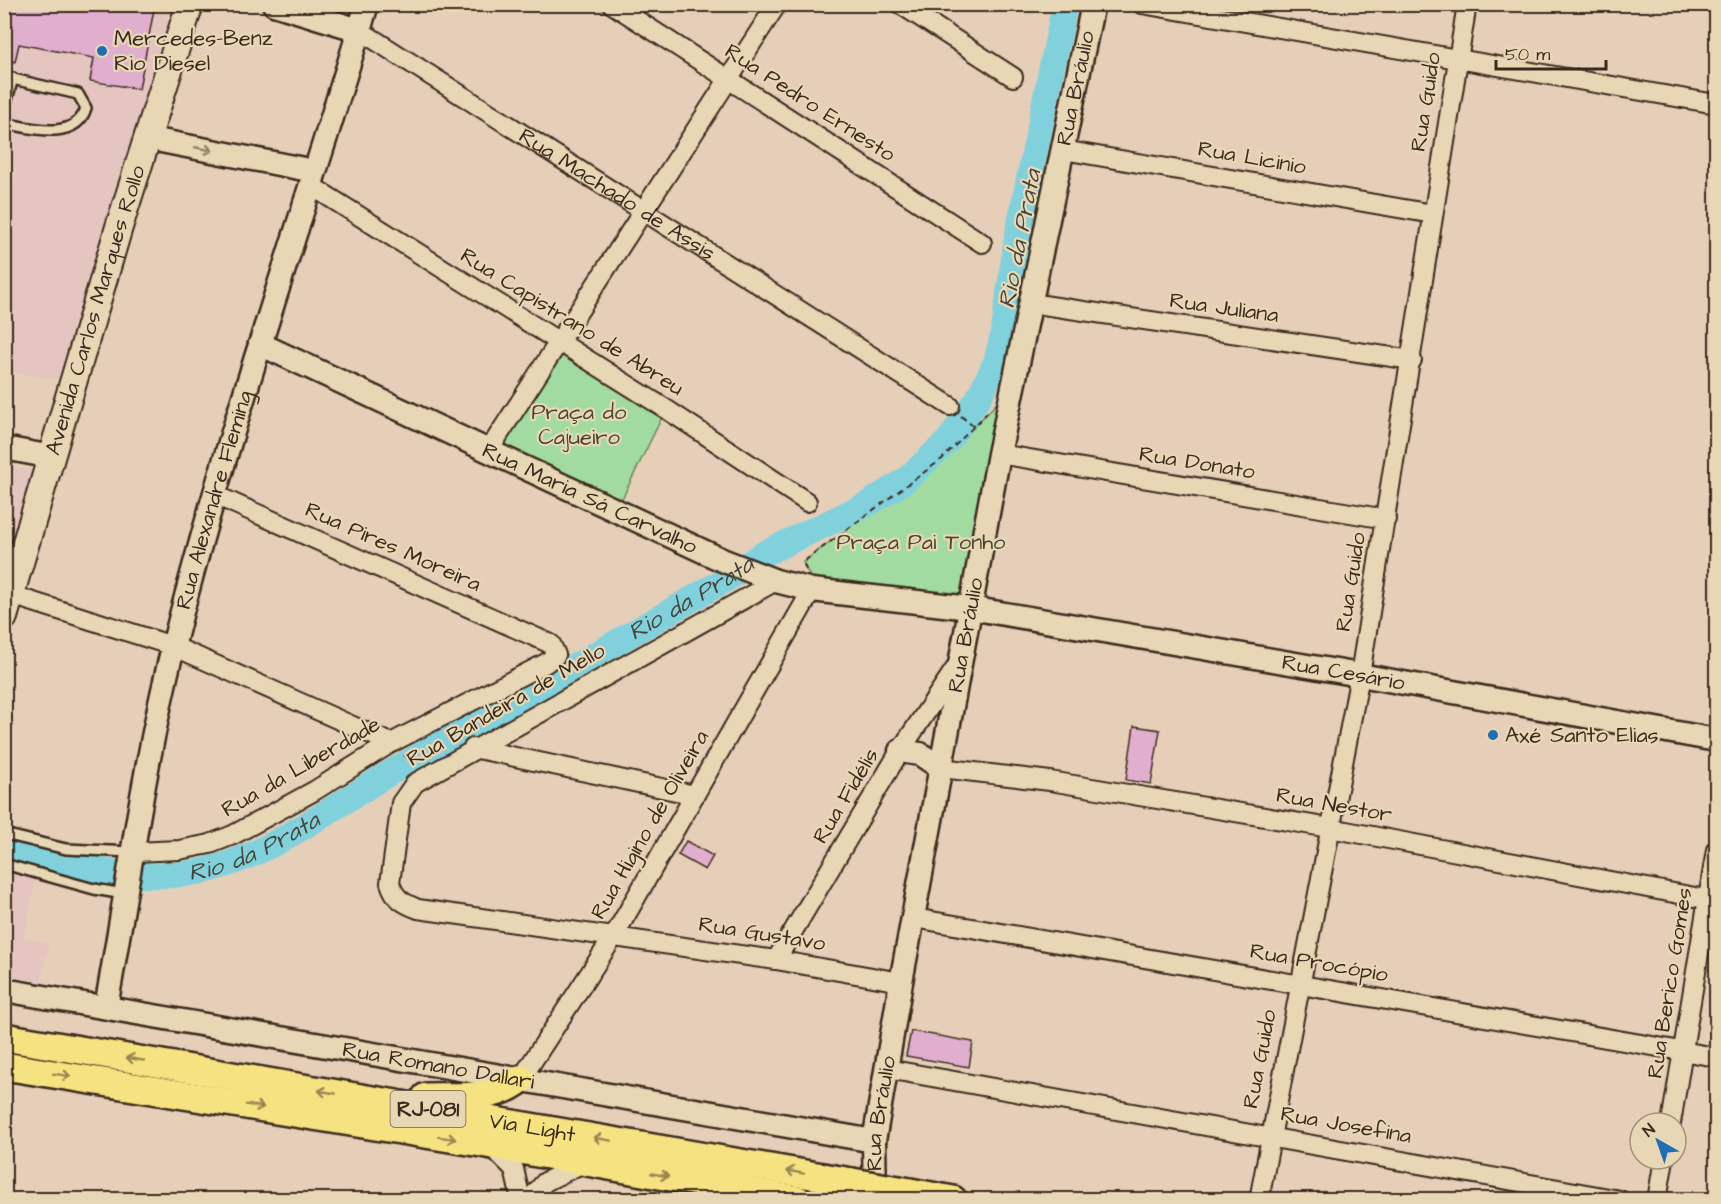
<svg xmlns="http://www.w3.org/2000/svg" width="1721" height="1204" viewBox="0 0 1721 1204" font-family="'Architects Daughter',sans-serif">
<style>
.built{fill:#e4c5bf}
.green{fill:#a2dba0;stroke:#6e825f;stroke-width:1.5}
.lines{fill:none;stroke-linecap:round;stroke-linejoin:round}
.river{stroke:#81d1dd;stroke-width:26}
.building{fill:#e0afce;stroke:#3b2a1e;stroke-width:1.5}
.service-casing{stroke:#3b2a1e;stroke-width:14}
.minor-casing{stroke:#3b2a1e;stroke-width:22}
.tertiary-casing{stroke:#3b2a1e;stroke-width:27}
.secondary-casing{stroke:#3b2a1e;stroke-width:30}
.primary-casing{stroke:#3b2a1e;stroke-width:32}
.path{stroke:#3b2a1e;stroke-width:2;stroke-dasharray:6 4.5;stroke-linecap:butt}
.service{stroke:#e8d7b4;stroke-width:9}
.minor{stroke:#e8d7b4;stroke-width:18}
.tertiary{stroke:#e8d7b4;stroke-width:22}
.secondary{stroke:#e8d7b4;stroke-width:26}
.primary{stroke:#f5e382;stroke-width:27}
.primary-bridge-casing{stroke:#3b2a1e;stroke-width:32;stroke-linecap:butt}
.primary-bridge{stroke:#f5e382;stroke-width:27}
.oneway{stroke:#928069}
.oneway2{stroke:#988650}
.poi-dot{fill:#1f6fb2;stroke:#e8d7b4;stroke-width:2}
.labels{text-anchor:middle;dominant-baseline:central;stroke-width:4.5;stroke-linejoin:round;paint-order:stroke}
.shield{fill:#e8d7b4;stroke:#6f5e4b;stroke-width:1.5}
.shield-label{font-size:21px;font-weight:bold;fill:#3b2a1e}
.poi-label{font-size:22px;fill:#3b2a1e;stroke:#e8d7b4;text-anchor:start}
.street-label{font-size:22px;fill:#3b2a1e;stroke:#e8d7b4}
.park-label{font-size:22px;fill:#4a4532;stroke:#e8d7b4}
.water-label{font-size:24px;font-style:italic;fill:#46433b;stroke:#e8d7b4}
</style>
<rect width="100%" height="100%" fill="#e6cfb9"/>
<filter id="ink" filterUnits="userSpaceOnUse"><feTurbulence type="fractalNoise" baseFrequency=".0167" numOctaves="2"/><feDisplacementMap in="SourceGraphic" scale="12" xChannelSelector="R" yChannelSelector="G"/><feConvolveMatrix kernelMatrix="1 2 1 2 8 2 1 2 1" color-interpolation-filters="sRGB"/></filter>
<g filter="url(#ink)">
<path class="built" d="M5,5H177L118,181L62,379L5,372V235L17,167L5,165Z
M5,466L32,470L5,568L4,466Z
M4,870L36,878L24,938L49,943L41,982L5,975Z"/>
<path class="green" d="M559,342L665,411L618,507L492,449Z
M1008,392L962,601L813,584L803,562L942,459Z"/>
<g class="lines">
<path class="river" id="s1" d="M4,849C64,865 135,883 197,872C264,861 339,802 398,768C507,705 616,643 725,580L763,554L868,504L906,480L949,440L978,399L996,362L1003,336L1017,238L1065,4"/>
</g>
<path class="building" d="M4,4H155L139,89L90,81L94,58L19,44L15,62L4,60Z
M1134,726L1160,730L1151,784L1126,780Z
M686,841L713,856L705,870L678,855Z
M911,1031L973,1042L969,1067L906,1056Z"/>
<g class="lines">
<g class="service-casing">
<path id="service" d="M4,77L78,94L86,108C76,142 30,128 4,123
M4,110L13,78
M4,834L66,849L132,852
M4,864L94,889L124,894"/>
</g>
<g class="minor-casing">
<g id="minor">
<path d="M612,4L982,243"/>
<path d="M900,4L1013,77"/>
<path d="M1142,4L1716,104"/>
<path id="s2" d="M359,30L950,406"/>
<path d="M1063,150L1433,214"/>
<path d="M310,185L666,409L807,502"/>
<path d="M1030,303L1412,360"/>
<path d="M489,450L777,4"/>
<path d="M999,454L1386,519"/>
<path d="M776,581L415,783L401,803L390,883C395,899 403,903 418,909L776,960L901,982"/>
<path d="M11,595L173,646L391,743"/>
<path d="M473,748L695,795"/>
<path d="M941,768L1050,781L1330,828L1716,901"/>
<path d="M134,852L179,850L210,844L233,835L314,791L391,743L546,663L556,655L551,644L215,495"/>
<path d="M914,918L1716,1057"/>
<path d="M776,960L900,751L959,663"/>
<path d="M887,1069L1620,1200"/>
<path d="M521,1079L614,936L812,590"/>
<path d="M1671,1123L1716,850"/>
<path d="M491,1146L514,1169L521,1200"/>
<path d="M529,1200L545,1182L583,1163"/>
<path d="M1259,1200L1360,675L1467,4"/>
<path d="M1657,1200L1664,1159"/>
</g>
</g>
<g class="tertiary-casing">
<g id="tertiary">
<path d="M274,4L359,30"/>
<path d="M146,138L314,171"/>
<path id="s3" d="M260,344L722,560L776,581L812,590L970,608L1360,675L1716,740"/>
<path d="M4,448L52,457"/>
<path d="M900,751L920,754L941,768"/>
<path id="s4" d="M4,990L874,1141"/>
<path id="s5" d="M106,1007C128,886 144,763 174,643C228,428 303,218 367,4"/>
<path id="s6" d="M875,1200L874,1141L901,982L999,454L1093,4"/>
</g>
</g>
<g class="secondary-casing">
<g id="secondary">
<path id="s7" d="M4,617L119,227L190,4"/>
</g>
</g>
<g class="primary-casing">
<g id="primary">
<path id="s8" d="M4,1037L852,1182"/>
<path d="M4,1066L481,1143L798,1200"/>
<path d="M426,1097C457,1096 495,1101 521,1079"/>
<path d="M899,1190L953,1200"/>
</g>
</g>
<path class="path" d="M961,416L974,427
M806,570L803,562L942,459L989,411
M404,755L416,765"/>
<use href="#service" class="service"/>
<use href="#minor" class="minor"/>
<use href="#tertiary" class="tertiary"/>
<use href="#secondary" class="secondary"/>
<use href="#primary" class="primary"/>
<g class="primary-bridge-casing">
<path id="primary-bridge" d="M852,1182L899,1190"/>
</g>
<use href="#primary-bridge" class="primary-bridge"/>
</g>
<defs><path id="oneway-shaft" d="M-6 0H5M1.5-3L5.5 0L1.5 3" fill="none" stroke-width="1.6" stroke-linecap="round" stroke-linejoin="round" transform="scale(1.5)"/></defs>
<use class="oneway" href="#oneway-shaft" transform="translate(204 149) rotate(11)"/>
<g class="oneway2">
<use href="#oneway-shaft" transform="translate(135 1059) rotate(-170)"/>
<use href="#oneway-shaft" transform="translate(62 1075) rotate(9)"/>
<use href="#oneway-shaft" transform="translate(327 1092) rotate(-170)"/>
<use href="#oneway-shaft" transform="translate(255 1106) rotate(9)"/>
<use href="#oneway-shaft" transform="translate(447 1138) rotate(9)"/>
<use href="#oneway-shaft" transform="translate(602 1139) rotate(-170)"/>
<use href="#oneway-shaft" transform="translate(795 1172) rotate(-170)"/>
<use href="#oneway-shaft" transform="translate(660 1175) rotate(10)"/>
</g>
</g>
<g class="poi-dot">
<circle cx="102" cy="51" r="6"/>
<circle cx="1493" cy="735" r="6"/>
</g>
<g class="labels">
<rect class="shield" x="390.5" y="1091" width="75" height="36" rx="4.5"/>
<g class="shield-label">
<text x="428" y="1109">RJ-081</text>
</g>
<g class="poi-label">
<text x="114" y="38">Mercedes-Benz<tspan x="114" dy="25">Rio Diesel</tspan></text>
<text x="1505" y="735">Axé Santo Elias</text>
</g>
<g class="street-label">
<text stroke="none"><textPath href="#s6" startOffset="1131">Rua Bráulio</textPath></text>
<text transform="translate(1426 102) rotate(-81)">Rua Guido</text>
<text transform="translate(810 103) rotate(33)">Rua Pedro Ernesto</text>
<text transform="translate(1252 158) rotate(10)">Rua Licinio</text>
<text stroke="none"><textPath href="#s2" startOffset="306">Rua Machado de Assis</textPath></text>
<text transform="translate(1224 308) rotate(8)">Rua Juliana</text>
<text stroke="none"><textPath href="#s7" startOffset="320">Avenida Carlos Marques Rollo</textPath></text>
<text transform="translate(572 322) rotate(32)">Rua Capistrano de Abreu</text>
<text transform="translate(1197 463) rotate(9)">Rua Donato</text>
<text stroke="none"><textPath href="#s3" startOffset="364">Rua Maria Sá Carvalho</textPath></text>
<text stroke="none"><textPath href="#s5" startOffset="519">Rua Alexandre Fleming</textPath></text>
<text transform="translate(393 547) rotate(24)">Rua Pires Moreira</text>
<text transform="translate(1351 582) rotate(-81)">Rua Guido</text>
<text stroke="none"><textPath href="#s6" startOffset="573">Rua Bráulio</textPath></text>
<text stroke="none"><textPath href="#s3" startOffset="1143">Rua Cesário</textPath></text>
<text transform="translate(506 705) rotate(-30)">Rua Bandeira de Mello</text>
<text transform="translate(301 767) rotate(-30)">Rua da Liberdade</text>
<text transform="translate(846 796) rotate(-59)">Rua Fidélis</text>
<text transform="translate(1334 805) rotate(10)">Rua Nestor</text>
<text transform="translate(650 825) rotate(-60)">Rua Higino de Oliveira</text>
<text transform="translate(762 934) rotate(9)">Rua Gustavo</text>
<text transform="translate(1319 963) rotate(10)">Rua Procópio</text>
<text transform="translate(1670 983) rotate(-81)">Rua Berico Gomes</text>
<text transform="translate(1260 1059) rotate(-79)">Rua Guido</text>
<text stroke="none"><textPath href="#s4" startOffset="441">Rua Romano Dallari</textPath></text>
<text stroke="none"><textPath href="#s6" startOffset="87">Rua Bráulio</textPath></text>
<text transform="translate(1346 1125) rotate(10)">Rua Josefina</text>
<text stroke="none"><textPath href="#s8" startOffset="536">Via Light</textPath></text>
</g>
<g class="park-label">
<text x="579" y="412">Praça do<tspan x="579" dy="25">Cajueiro</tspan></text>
<text x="921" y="542">Praça Pai Tonho</text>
</g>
<g class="water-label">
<text transform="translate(1020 239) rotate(-79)">Rio da Prata</text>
<text stroke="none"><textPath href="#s1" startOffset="762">Rio da Prata</textPath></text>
<text stroke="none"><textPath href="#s1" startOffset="258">Rio da Prata</textPath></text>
</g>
</g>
<rect width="1721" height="1204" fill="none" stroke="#e8d7b4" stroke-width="24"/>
<rect x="12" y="12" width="1697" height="1180" fill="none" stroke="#3b2a1e" stroke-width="2" filter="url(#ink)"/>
<g transform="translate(1658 1141) rotate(320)"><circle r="28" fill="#e8d7b4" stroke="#a39278" stroke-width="1.5"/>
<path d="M0-4.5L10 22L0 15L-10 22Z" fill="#1f6fb2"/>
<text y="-9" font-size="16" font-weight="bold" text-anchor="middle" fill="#3b2a1e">N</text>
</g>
<path d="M1496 60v9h110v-9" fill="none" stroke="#3b2a1e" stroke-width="3"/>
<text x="1505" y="60" font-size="18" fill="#3b2a1e" stroke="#e8d7b4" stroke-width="4.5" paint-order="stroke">50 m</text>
</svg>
